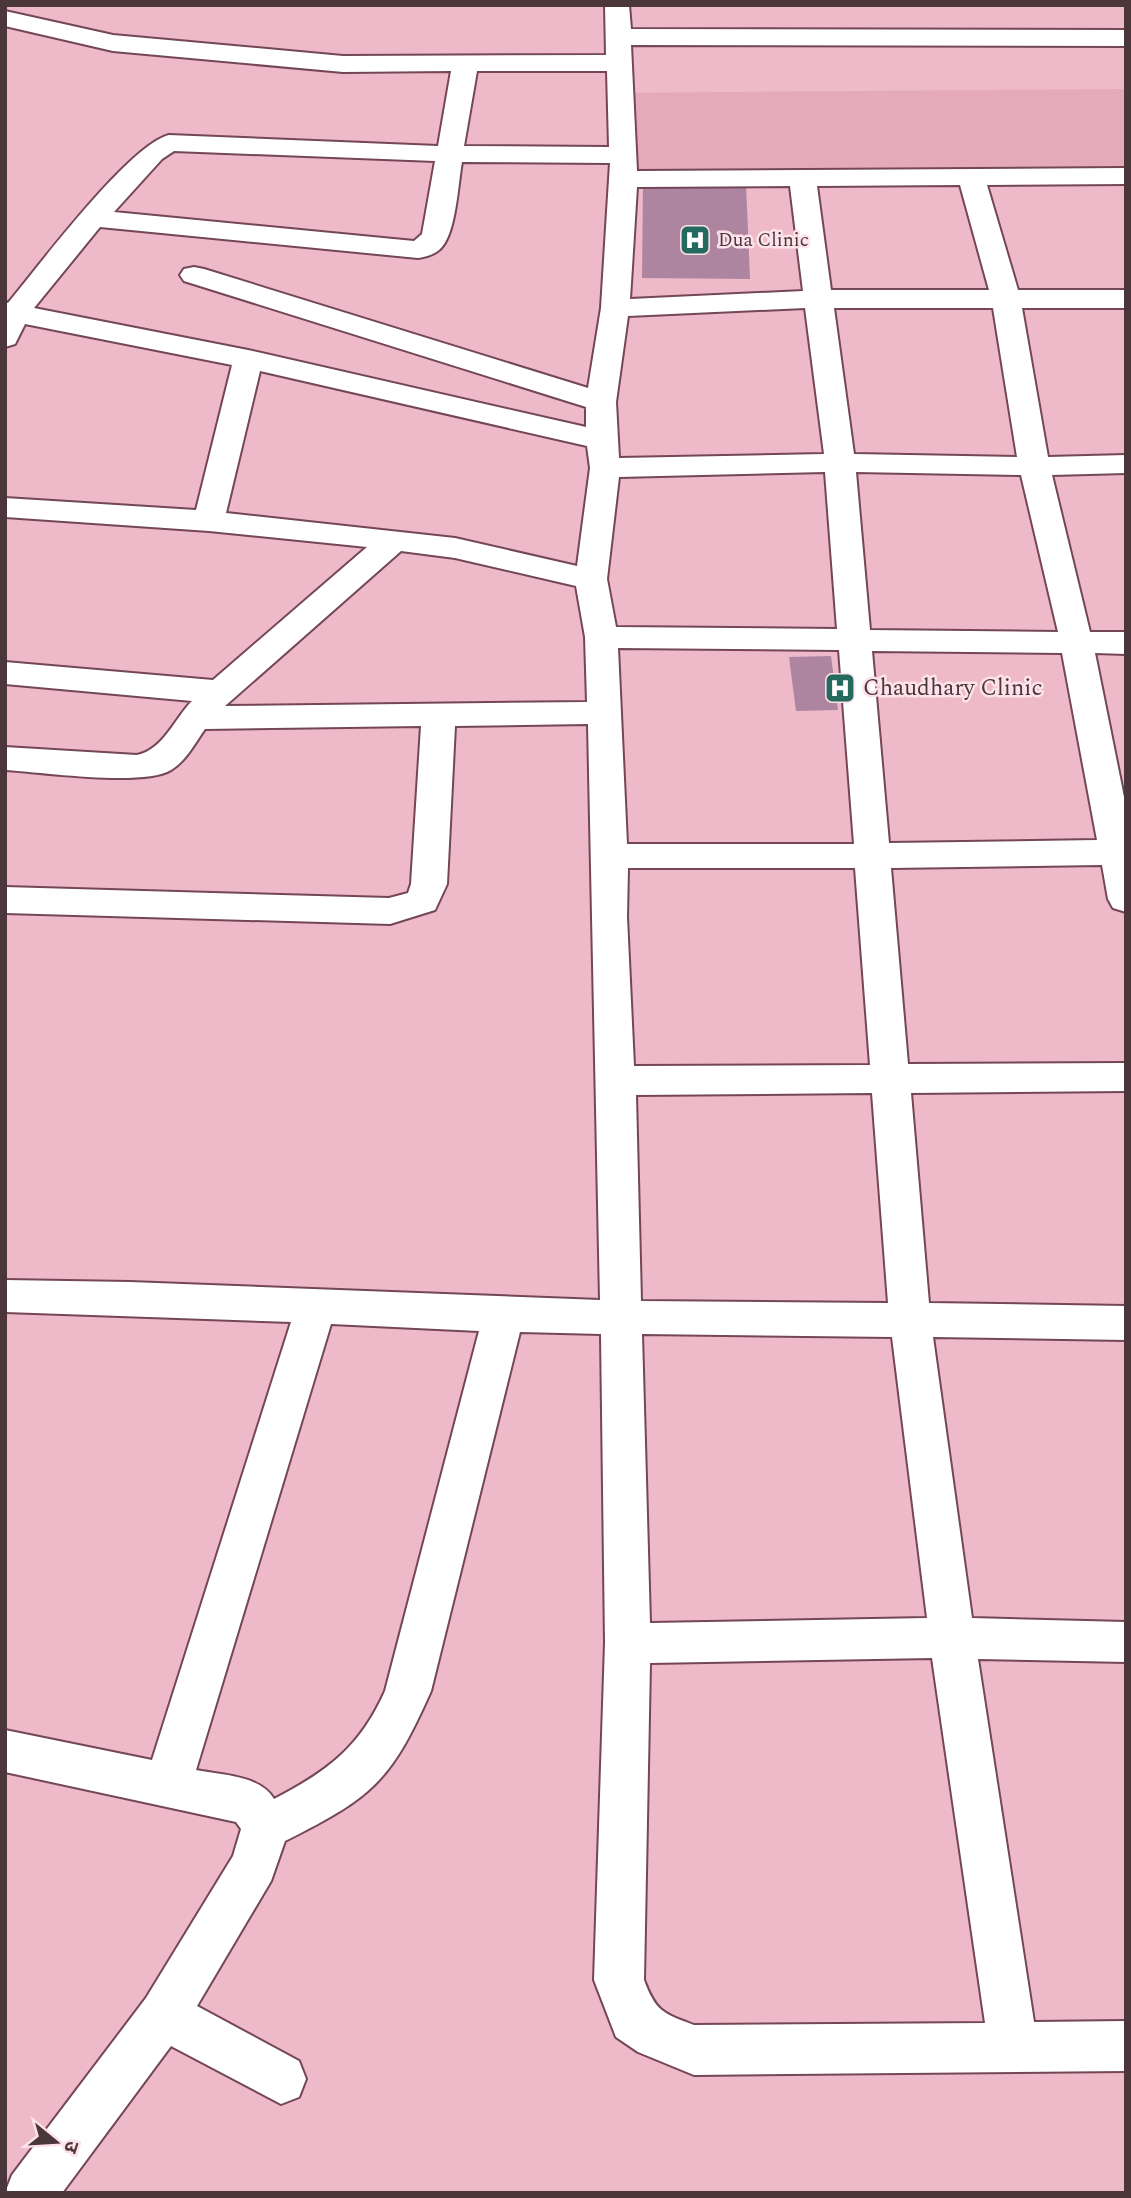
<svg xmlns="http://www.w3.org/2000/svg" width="1131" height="2198" viewBox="0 0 1131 2198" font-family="Spectral,'Noto Sans Devanagari',serif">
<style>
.built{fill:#e4aaba}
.building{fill:#ae85a0}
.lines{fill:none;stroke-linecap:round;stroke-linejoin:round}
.minor-casing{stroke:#734755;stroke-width:4}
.minor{fill:#fff;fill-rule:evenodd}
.labels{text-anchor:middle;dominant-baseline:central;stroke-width:5;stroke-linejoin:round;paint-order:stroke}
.far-poi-label{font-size:19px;fill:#4b363c;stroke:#fee2ea;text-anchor:start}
.poi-label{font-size:23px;fill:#4b363c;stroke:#fee2ea;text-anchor:start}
</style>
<rect width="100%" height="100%" fill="#eeb9c9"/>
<path class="built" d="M1126,89V168L610,171L607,93Z"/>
<path class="building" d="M643,183L746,184L750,279L642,278Z
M831,656L838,710L796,711L789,657Z"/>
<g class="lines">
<g class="minor-casing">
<path id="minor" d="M605,5H629L631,29L1126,30V46L631,45L637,171L1126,168V184L987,185L1018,290H1126V308H1022L1048,457L1126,455V473L1052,475L1090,632H1126V654L1095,653L1126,807V912L1113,908L1108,899L1102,865L891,868L908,1064L1126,1063V1091L911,1093L929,1303L1126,1306V1340L933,1337L972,1618L1126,1622V1662L978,1659L1034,2022L1126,2021V2071L694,2075L638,2052L616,2037L594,1980L605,1643L601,1334L520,1332L431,1691C391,1781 373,1797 285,1841L271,1881L197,2006L299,2061L306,2079L299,2097L281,2104L171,2046L62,2193H5L12,2175L146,1998L233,1856L241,1829L236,1822L5,1772V1730L152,1760L291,1322L5,1312V1280L130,1282L600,1300L588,724L455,726L447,884L435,910L390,924L5,913V887L389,898L408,893L411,884L421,726L205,729C195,743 186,761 171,770C144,787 40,772 5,770V747L137,755C163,750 175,718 192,701L5,684V662L213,680L367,547L209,531L5,517V498L196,510L232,365L25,324L15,344L5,347V302L8,303C38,267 129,145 169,135L438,146L451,71L343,72L113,51L5,26V11L113,35L343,56L606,55ZM477,71H607L609,147L464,146ZM174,151L435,161L422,234L414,241L114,212L162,159ZM462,162L610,163L601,308L588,388L204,269L194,267L184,269L180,275L184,281L586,407V427L248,350L34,308L100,227L418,258C425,257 433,255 439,250C456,237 458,183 462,162ZM960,185L989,290H831L817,186ZM790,186L803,291L630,299L637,187ZM805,308L824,454L619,458L616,402L628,316ZM834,308H993L1017,457L854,454ZM260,371L587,446L590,468L577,566L455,538L226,513ZM825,472L837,629L616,627L607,579L619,477ZM856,472L1021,475L1058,632L870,630ZM401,551L455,558L576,586L585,637L587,702L225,706ZM618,648L839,650L854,844H627ZM872,651L1062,653L1097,840L889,843ZM628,868H855L870,1065L634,1066L627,917ZM872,1093L888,1303L641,1301L636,1095ZM331,1324L479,1331L385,1691C360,1747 328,1771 274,1799C260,1775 221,1775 196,1770ZM642,1334L892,1337L927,1618L650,1623ZM932,1658L985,2023L694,2025C663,2013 656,2012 644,1980L650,1663Z"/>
</g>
<use href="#minor" class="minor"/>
</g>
<defs>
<g id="hospital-square" transform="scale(1.575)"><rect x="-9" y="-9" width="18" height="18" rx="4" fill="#256a5e" stroke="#fee2ea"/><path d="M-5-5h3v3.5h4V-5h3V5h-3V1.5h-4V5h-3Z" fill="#fff"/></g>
</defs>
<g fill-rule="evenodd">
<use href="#hospital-square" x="695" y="240"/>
<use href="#hospital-square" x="840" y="688"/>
</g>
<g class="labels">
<g class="far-poi-label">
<text x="718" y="240">Dua Clinic</text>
</g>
<g class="poi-label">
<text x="863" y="688">Chaudhary Clinic</text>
</g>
</g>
<rect width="1131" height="2198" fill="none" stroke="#4b363c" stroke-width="14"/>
<g transform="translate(56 2142) rotate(108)" stroke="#fee2ea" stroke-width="5" paint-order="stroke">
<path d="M0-5L12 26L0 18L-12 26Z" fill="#4b363c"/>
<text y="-10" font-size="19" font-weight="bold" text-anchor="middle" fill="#4b363c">उ</text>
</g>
</svg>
